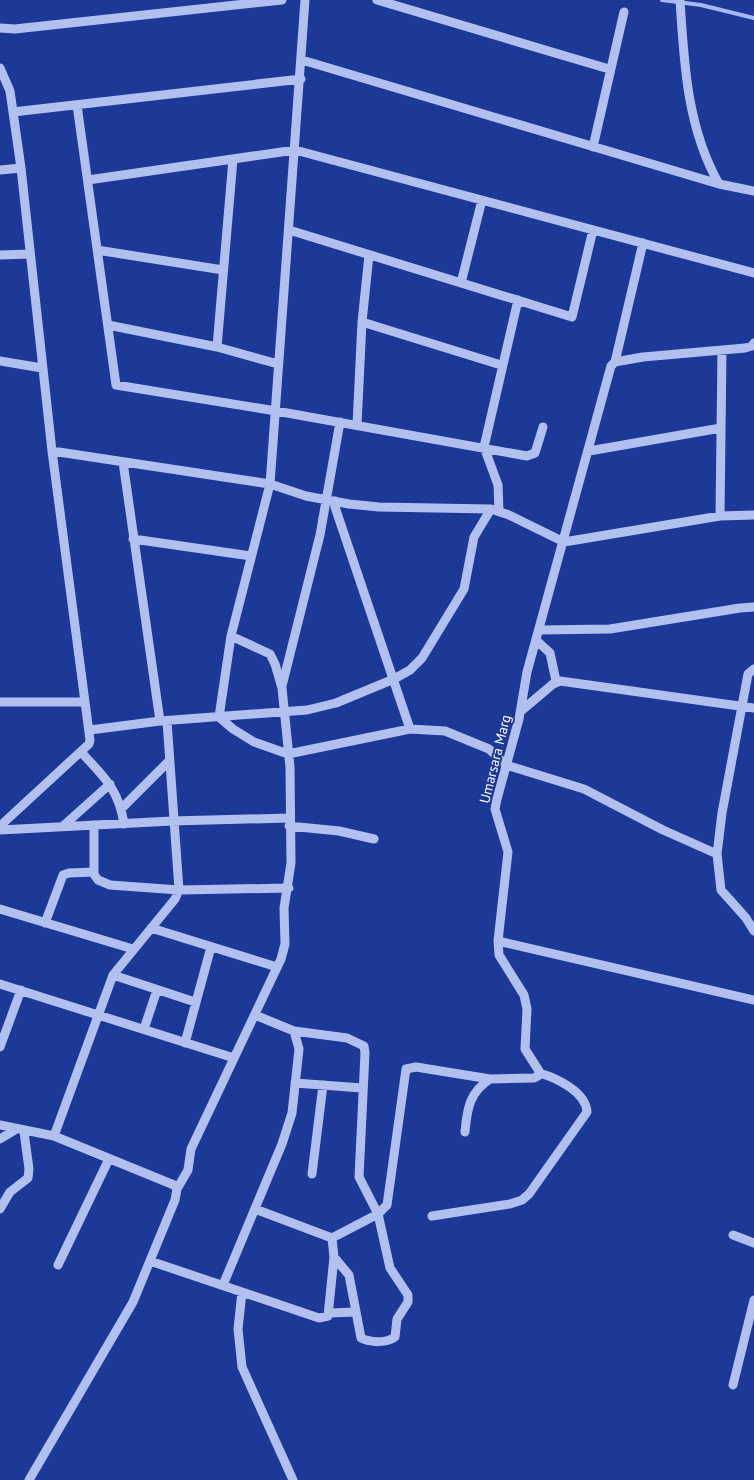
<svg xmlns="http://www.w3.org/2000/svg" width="754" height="1480" viewBox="0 0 754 1480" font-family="'PT Sans',sans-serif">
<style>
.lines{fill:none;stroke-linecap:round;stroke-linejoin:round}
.stream{stroke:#a5b8f1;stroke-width:4}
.minor{stroke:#b2c0ef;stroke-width:9}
.labels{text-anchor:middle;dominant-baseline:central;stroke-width:4;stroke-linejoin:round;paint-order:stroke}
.street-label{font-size:14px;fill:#fff;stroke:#1d3997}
</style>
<rect width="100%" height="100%" fill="#1d3997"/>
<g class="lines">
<path class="stream" d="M662,0L701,5L754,18"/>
<path class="minor" d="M377,0L609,69
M680,0C684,63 687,128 719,184L754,191
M0,28L15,29L282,0
M302,60L719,184
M0,68L10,91L21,168L52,451L90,740L89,744L0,826
M77,105L116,385L276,411L527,456L535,453L543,427
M13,112L301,79
M593,147L624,12
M0,170L21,168
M88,180L295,150L754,273
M289,230L572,317L593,230
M643,243L615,362L611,366L527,672L519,719L497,799L495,809L508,852L498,941L754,1000
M97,250L223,270
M0,255L30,254
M461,283L482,200
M362,322L501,365
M108,325L217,347L278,364
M217,347L233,159
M0,361L42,368
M615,362L643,357L745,348L752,346L754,343
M357,425L362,322L369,255
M52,451L270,484L306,496L349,504L379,507L491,509L509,515L564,542L720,516L754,515
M589,451L721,428
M123,462L160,721
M335,501V507L410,729
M499,511L498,485L484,447L518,300
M720,516L722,350
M133,539L251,556
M539,630L610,629L740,608L754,607
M536,640L550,653L556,681
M754,669L748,674L722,813L717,854L721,890L746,918L754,931
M282,686L320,535L340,422
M0,702H85
M521,711L553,684L560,681L754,708
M219,717L231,636L270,484L305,0
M219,717L233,729L254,742L288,754L410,729L445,731L489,749L506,765L584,789L663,830L717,854
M90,730L160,721L307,710L336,703L394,679L410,670L422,658L464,589L474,537L491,509
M81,752C103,776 119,789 124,824
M122,808L169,761
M289,826L339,831L374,839
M62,827L110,784
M0,830L172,821L289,818
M93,873L98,880L110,885L179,890L289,888
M0,909L133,949
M45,923L63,875L69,873L94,872V825
M151,928L277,967
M113,975L195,1002
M0,984L234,1058
M144,1029L157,990
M294,1031L347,1038L364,1046L365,1053L359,1177L378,1214L390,1268L408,1295V1302L397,1319L395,1337C387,1343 371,1343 361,1338L349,1275L334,1257
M185,1043L211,947
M0,1047L21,990
M295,1083L362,1088
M0,1125L54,1136L174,1185L177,1189L175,1200L133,1302L29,1480
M465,1132C467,1108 470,1092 490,1079
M54,1136L113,975L175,899L179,890L167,721
M0,1139L15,1130
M312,1174L323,1085
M177,1189L188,1170L191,1149L281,959L285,944L284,908L291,863L290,767L282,688L275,664L270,654L231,636
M0,1209L10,1192L28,1178L29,1169L24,1132
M432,1216L510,1204L522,1200L529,1194L587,1112C586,1092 557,1078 539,1073
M733,1235L754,1243
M332,1238L378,1214L387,1205L406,1069L416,1067L490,1079L534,1078L538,1076L539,1071L525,1049L527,1009L524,995L499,955L498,941
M150,1261L319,1318L328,1316L334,1257L332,1238L255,1209
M58,1265L109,1159
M223,1285L282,1144L292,1113L299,1049L294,1031L255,1015
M242,1292L238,1329L242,1367L293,1480
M329,1313L356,1312
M733,1385L754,1300"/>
</g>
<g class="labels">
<g class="street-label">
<text transform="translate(495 759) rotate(-76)">Umarsara Marg</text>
</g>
</g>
</svg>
